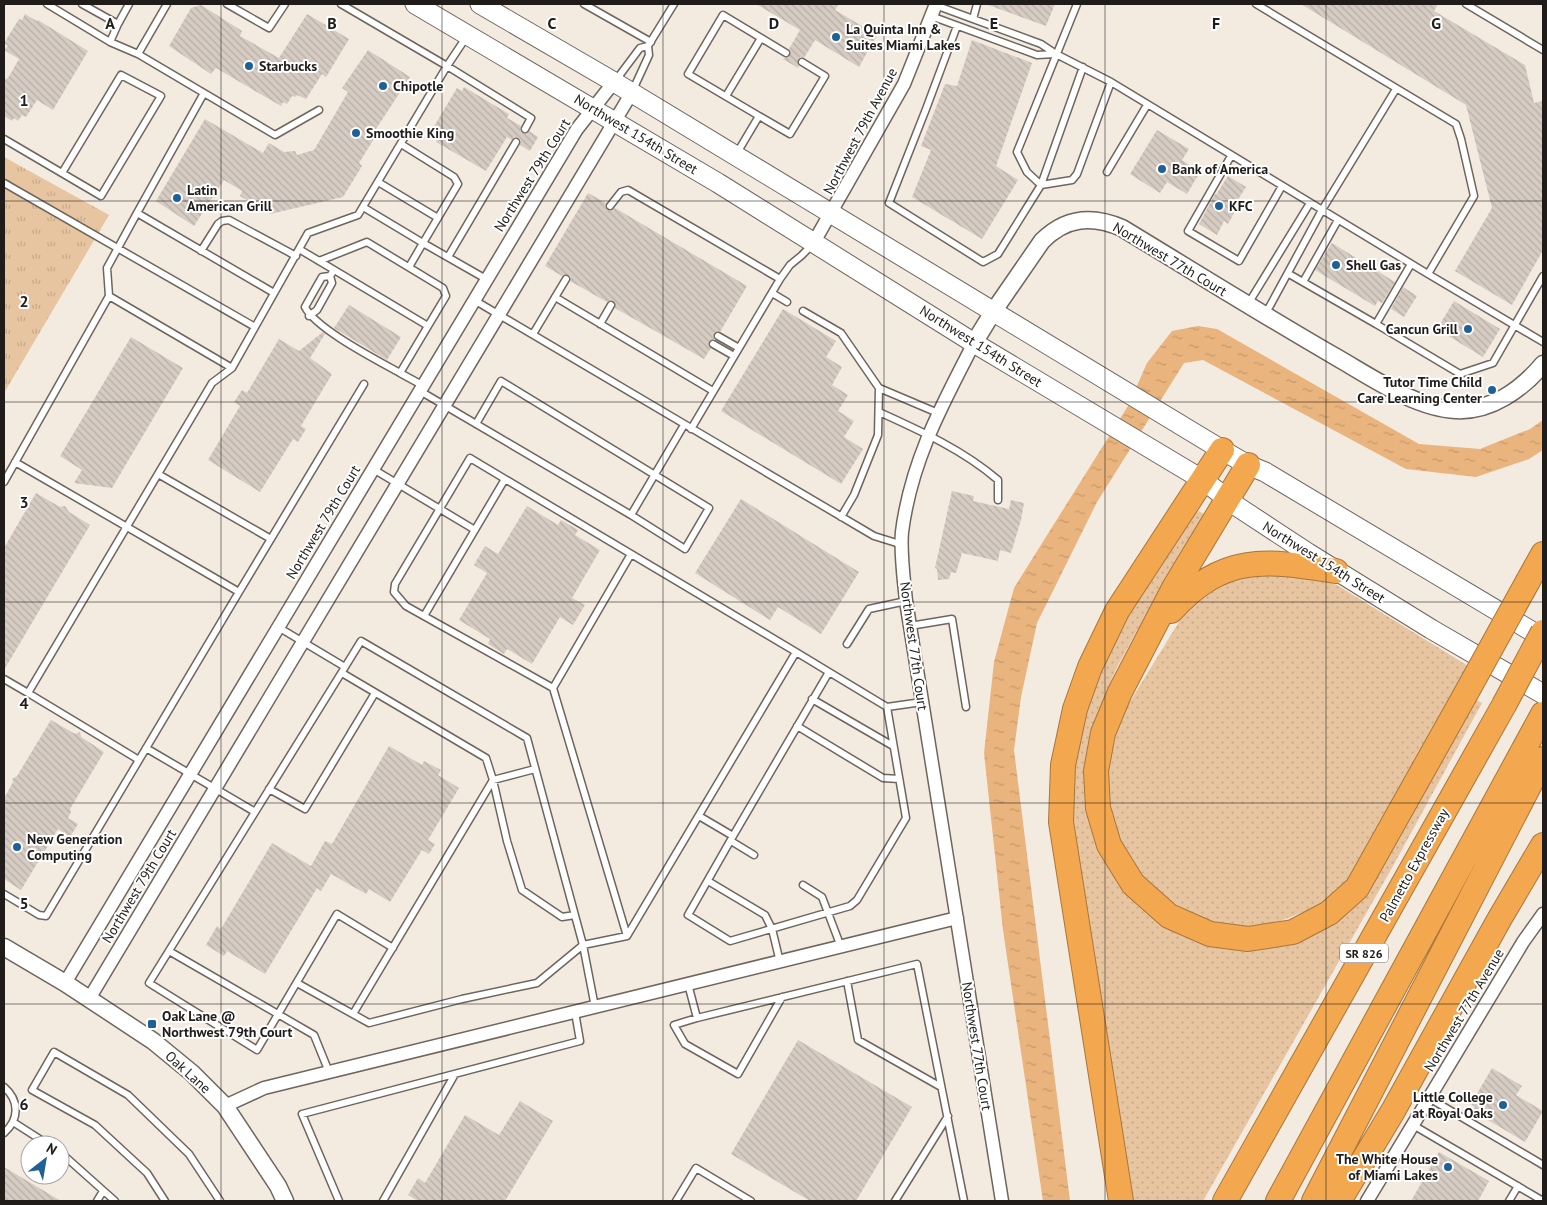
<svg xmlns="http://www.w3.org/2000/svg" width="1547" height="1205" viewBox="0 0 1547 1205" font-family="'PT Sans',sans-serif">
<style>
.grass{fill:url(#grass-dots)}
.park{fill:url(#park-tufts)}
.water{fill:url(#water-ripples)}
.building{fill:url(#building-back-hatch)}
.lines{fill:none;stroke-linecap:round;stroke-linejoin:round}
.service-casing{stroke:#6e655d;stroke-width:9}
.minor-casing{stroke:#6e655d;stroke-width:15}
.tertiary-casing{stroke:#6e655d;stroke-width:19}
.secondary-casing{stroke:#6e655d;stroke-width:21}
.motorway-casing{stroke:#a9763b;stroke-width:26}
.service{stroke:#fff;stroke-width:6}
.minor{stroke:#fff;stroke-width:12}
.tertiary{stroke:#fff;stroke-width:16}
.secondary{stroke:#fff;stroke-width:19}
.motorway{stroke:#f3a74e;stroke-width:24}
.motorway-bridge-casing{stroke:#a9763b;stroke-width:26;stroke-linecap:butt}
.motorway-bridge{stroke:#f3a74e;stroke-width:24}
.grid{fill:none;stroke:#1f1c19;stroke-width:1;stroke-opacity:0.55}
.poi-dot{fill:#1f6196;stroke:#fff;stroke-width:2}
.labels{text-anchor:middle;dominant-baseline:central;stroke-width:4;stroke-linejoin:round;paint-order:stroke}
.shield{fill:#fff;stroke:#62605e;stroke-width:1}
.shield-label{font-size:12px;font-weight:bold;fill:#1f1c19}
.poi-label{font-size:14px;font-weight:bold;fill:#1f1c19;stroke:#fff;text-anchor:start}
.street-label{font-size:14px;fill:#1f1c19;stroke:#fff}
.grid-label{font-size:16px;text-anchor:middle;font-weight:bold;fill:#1f1c19;stroke:#fff;stroke-width:4;stroke-linejoin:round;paint-order:stroke}
</style>
<defs>
<pattern id="grass-dots" width="8" height="8" patternUnits="userSpaceOnUse" patternTransform="scale(1.25)"><rect width="8" height="8" fill="#e8c5a1"/><path d="M2 2h.1M6 6h.1" fill="none" stroke="#c7a98a" stroke-width="1.8" stroke-linecap="round"/></pattern>
<pattern id="park-tufts" width="24" height="20" patternUnits="userSpaceOnUse" patternTransform="scale(1.25)"><rect width="24" height="20" fill="#e8c5a1"/><path d="M3 7l-1-3M5 7V3M7 7l1-3M15 17l-1-3M17 17v-4M19 17l1-3" fill="none" stroke="#c7a98a"/></pattern>
<pattern id="water-ripples" width="26" height="14" patternUnits="userSpaceOnUse" patternTransform="scale(1.25)"><rect width="26" height="14" fill="#e9b47d"/><path d="M2 4q2-2 4 0t4 0M15 11q2-2 4 0t4 0" fill="none" stroke="#c79a6b"/></pattern>
<pattern id="building-back-hatch" width="6" height="6" patternUnits="userSpaceOnUse" patternTransform="scale(1.25)"><rect width="6" height="6" fill="#d6ccc3"/><path d="M-1 5l2 2M0 0l6 6M5-1l2 2" fill="none" stroke="#b7afa7"/></pattern>
</defs>
<rect width="100%" height="100%" fill="#f3eae0"/>
<path class="grass" d="M1199,511L1205,515L1201,523L1135,634L1116,669L1106,693L1097,724L1092,815L1190,934L1324,924L1474,699L1482,703L1393,866L1203,1201H1131L1128,1171L1073,826V776L1080,726L1113,638L1178,535L1196,512Z
M1293,570L1337,585L1468,666L1362,865L1345,884L1316,907L1275,923L1258,926H1235L1208,921L1187,914L1164,898L1132,866L1112,829L1105,775L1113,735L1123,713L1185,612L1196,598L1229,579Z"/>
<path class="park" d="M4,157L109,215L4,393Z"/>
<path class="water" d="M1198,326L1217,329L1419,444L1480,449L1530,429L1543,420V450L1529,459L1476,477L1406,469L1203,360L1184,363L1097,502L1037,623L1021,697L1014,750L1070,1201H1043L1003,930L984,753L994,662L1014,588L1128,406L1147,363L1172,331Z"/>
<path class="building" d="M756,4H839L835,10L877,35L859,67L815,40L804,58L800,57L798,60L799,66L798,68L783,59L790,55L789,49L800,30Z
M988,4H1055L1046,26L988,5Z
M1301,4H1438L1434,11L1525,65L1534,103L1543,101V250L1512,305L1455,271L1492,208L1466,105Z
M201,5L242,31L240,36L279,58L307,14L349,39L326,77L322,74L306,99L297,95L295,97L292,96L287,104L283,102L281,106L216,68L211,74L169,46L191,8Z
M25,14L37,21L38,20L88,51L53,110L37,100L26,117L22,115L18,121L14,118L12,121L4,116V80L8,78L19,59L4,50L8,46L4,43L19,19L22,20Z
M972,40L1032,63L996,166L1018,180L982,239L912,197L931,150L921,146L945,84L957,86Z
M368,50L410,77L374,132L377,134L359,163L362,166L343,197L270,214L240,196L242,191L224,180L194,226L156,201L205,119L263,153L269,143L284,152L295,151L297,155L314,150L348,92L342,88Z
M464,87L509,114L507,118L521,126L520,130L522,133L526,134L529,131L538,137L530,151L520,145L521,140L518,138L514,137L512,140L507,137L486,171L436,142L438,138L430,133L457,88L462,91Z
M1157,130L1189,149L1182,160L1200,172L1187,194L1167,182L1160,193L1130,174Z
M1228,176L1246,187L1234,206L1237,208L1228,224L1224,221L1217,235L1199,224L1215,194L1216,195Z
M588,193L606,203L605,207L607,210L611,211L615,208L747,286L720,332H715L713,336L714,339L709,341L708,345L711,348L704,359L615,308L614,301L611,300L607,302L570,281L571,277L568,275L562,276L545,266Z
M1332,243L1395,282L1382,303L1378,301L1375,306L1315,270Z
M1403,287L1417,296L1404,317L1391,309Z
M1454,301L1500,329L1483,357L1437,329Z
M349,305L401,337L387,360L334,328Z
M783,309L836,341L826,357L842,367L832,385L848,395L838,411L854,421L844,437L863,449L841,484L721,411Z
M323,332L325,334L310,358L332,374L301,426L306,429L298,442L293,439L260,492L208,460L240,406L234,402L242,390L247,393L279,339L299,351Z
M131,337L183,368L112,488L74,483L82,470L60,456Z
M952,491L974,496L973,501L1009,509L1011,500L1024,503L1021,520L1011,553L1000,550L998,561L962,553L956,573L951,572L949,579L938,580L937,569L935,568Z
M36,493L60,507L65,506L69,512L90,525L4,670V548Z
M741,499L859,572L821,634L778,607L770,620L695,573Z
M527,506L558,525L561,520L578,530L575,535L600,550L572,598L585,605L573,625L560,617L532,664L507,649L504,654L488,644L490,639L459,620L487,573L474,565L485,546L498,554Z
M51,720L75,734L80,732L81,737L104,752L70,809L71,812L68,818L78,824L70,837L58,829L21,890L4,879V795H6L13,782L12,779L17,776Z
M389,746L422,765L424,761L441,770L438,775L459,788L428,840L435,844L429,854L422,850L390,902L369,889L366,894L331,874L321,891L317,888L265,974L227,951L224,956L206,945L217,926L221,929L272,843L311,866L325,841L332,844Z
M798,1040L912,1107L856,1201H810L731,1154Z
M1492,1068L1522,1086L1516,1095L1543,1111L1525,1142L1473,1111L1475,1107L1471,1104Z
M520,1101L553,1121L505,1201H418L408,1195L418,1178L425,1183L465,1115L499,1135Z
M1439,1152L1489,1181L1478,1201H1411Z
M4,1167L61,1201H4Z"/>
<g class="lines">
<g class="service-casing">
<path id="service" d="M47,4L110,42L138,54L275,135L319,110
M82,4L118,24L129,4
M227,4L269,28L285,4
M341,4L447,66L467,36
M584,4L651,42
M1256,4L1456,124L1461,139L1474,196L1428,274L1543,342
M1466,4L1543,50
M935,5L1041,44L1056,54L1111,82L1428,274
M931,16L1037,55L1056,54
M973,19L977,4
M957,26L926,109L889,203L983,262L998,254L1041,185L1083,67
M110,42L118,24
M138,54L167,4
M616,80L640,48L648,46
M632,92L649,55L648,46L674,4
M726,96L761,38
M759,116L688,74L723,15L786,53
M4,139L101,196L161,96L121,75L62,173
M401,144L454,177L458,184L423,243L486,279
M737,153L759,116L790,134L825,76L802,62
M1231,156L1188,231L1239,261L1282,186
M1107,172L1147,105
M378,182L438,218
M4,183L255,327
M1041,185L1027,172L1017,152L1077,4
M1041,185L1072,180L1077,174L1111,82
M610,206L621,192L628,190L780,279
M363,207L423,243L409,267
M137,213L204,93
M1338,220L1303,282L1376,324L1411,264
M299,249L428,326L446,296L443,288L367,242L319,261
M201,251L218,224L222,221L229,220L296,256
M448,257L516,142
M334,270L330,276L322,277L305,307C316,329 377,360 400,373
M1289,274L1303,282
M772,293L787,302
M109,296L107,268L137,213L274,293
M555,297L713,391
M474,300L874,536L903,545
M1248,304L1310,203
M803,311L841,333L879,388L938,413
M1265,315L1322,210L1396,89
M309,316L317,310L332,283L330,276
M600,324L611,305
M1376,324L1460,374L1493,363L1543,276
M533,334L566,279
M718,336L739,348
M713,344L734,356
M422,385L400,373L428,326
M420,391L631,515L684,425
M879,412C921,431 963,450 998,480V500
M476,424L501,381L709,508L685,549L631,515
M691,429L780,279L790,265L801,256L812,245
M15,462L239,592L364,384
M373,469L475,530
M158,474L271,539
M4,482L109,296L232,368
M841,517L854,495L878,435L879,388
M424,616L505,479
M910,626L952,619L966,707
M278,627L345,667L361,641L527,738L583,945L595,1007
M847,644L869,609L906,601
M345,667L149,983L257,1050L337,914L393,948
M829,672L887,707
M342,673L486,758L493,780L353,1014
M4,679L28,693
M553,688L627,936
M812,699L893,746
M797,726L883,778L899,779
M146,748L255,812
M139,760L239,592
M535,769L493,780L507,841L522,890L562,917L575,915
M269,789L305,809L375,693
M699,816L733,836L829,672L796,652
M733,836L688,915L730,941L850,906L857,900L906,818L887,707L922,702
M731,841L754,855
M708,881L765,915L772,929L780,962
M803,885L822,897L841,947
M4,894L39,915L46,916L139,760L28,693L212,383L232,368L308,233L358,215L447,66L531,118L525,129
M169,951L314,1035L329,1072
M847,981L858,1040L941,1087
M297,983L369,1023L462,999L537,983L583,945L627,936L796,652L505,479L470,458L395,584L394,592L406,606L553,688L631,554
M688,984L697,1018L917,964L964,1201
M697,1018L674,1025L685,1044L738,1074L782,997
M4,1087C19,1100 20,1119 4,1133
M1429,1098L1543,1165
M13,1122L49,1145
M1413,1125L1543,1201
M60,1152L115,1201
M97,1201L103,1191
M165,1201L147,1173L95,1125L32,1090L54,1052L128,1095L189,1154L220,1201
M339,1201L302,1114L580,1041L575,1012
M383,1201L455,1074
M676,1201L696,1168L751,1201
M895,1201L948,1116
M1509,1201L1518,1186"/>
</g>
<g class="minor-casing">
<path id="minor" d="M814,242L904,84L936,4
M974,343C942,405 911,461 902,532C900,552 904,580 906,601L1002,1201
M65,983L577,129L614,82
M89,999L631,94
M225,1106L264,1088L957,918
M1367,1201L1523,942L1543,914"/>
</g>
<g class="tertiary-casing">
<path id="tertiary" d="M974,343L993,312L1042,241C1066,217 1092,215 1122,228C1193,271 1263,315 1336,357C1371,377 1415,408 1456,410C1491,412 1522,389 1543,364
M4,947L65,983L153,1041L192,1073L225,1106L278,1186L285,1201"/>
</g>
<g class="secondary-casing">
<path id="secondary" d="M415,4L718,183L974,343L1203,480L1238,507L1308,553L1431,629L1543,694
M480,4L614,82L1222,450L1248,465L1265,472L1543,638"/>
</g>
<g class="motorway-casing">
<path id="motorway" d="M1248,465L1174,588L1120,692L1103,733L1096,771L1098,808L1109,845L1133,884L1169,916L1210,934L1248,939L1293,932L1329,913L1357,888L1464,697
M1528,581L1543,554
M1171,611C1224,553 1265,560 1336,571
M1121,1201L1061,822L1063,765L1075,709L1090,667L1117,611L1222,450
M1225,1201L1504,705
M1278,1201L1543,714
M1314,1201L1543,759
M1339,1201L1393,1111L1500,918L1543,845"/>
</g>
<use href="#service" class="service"/>
<use href="#minor" class="minor"/>
<use href="#tertiary" class="tertiary"/>
<use href="#secondary" class="secondary"/>
<use href="#motorway" class="motorway"/>
<g class="motorway-bridge-casing">
<path id="motorway-bridge" d="M1464,697L1528,581
M1504,705L1543,632"/>
</g>
<use href="#motorway-bridge" class="motorway-bridge"/>
</g>
<path class="grid" d="M221,4V1201M442,4V1201M663,4V1201M884,4V1201M1105,4V1201M1326,4V1201M4,201H1543M4,402H1543M4,602H1543M4,803H1543M4,1004H1543"/>
<g class="poi-dot">
<circle cx="836" cy="37" r="5"/>
<circle cx="249" cy="66" r="5"/>
<circle cx="383" cy="86" r="5"/>
<circle cx="356" cy="133" r="5"/>
<circle cx="1162" cy="169" r="5"/>
<circle cx="177" cy="198" r="5"/>
<circle cx="1219" cy="206" r="5"/>
<circle cx="1336" cy="265" r="5"/>
<circle cx="1468" cy="329" r="5"/>
<circle cx="1492" cy="390" r="5"/>
<circle cx="17" cy="847" r="5"/>
<rect x="147" y="1019" width="10" height="10" rx="2.5"/>
<circle cx="1503" cy="1105" r="5"/>
<circle cx="1448" cy="1167" r="5"/>
</g>
<g class="labels">
<rect class="shield" x="1340" y="943.5" width="48" height="19" rx="4"/>
<g class="shield-label">
<text x="1364" y="953">SR 826</text>
</g>
<g class="poi-label">
<text x="846" y="29">La Quinta Inn &amp;<tspan x="846" dy="16">Suites Miami Lakes</tspan></text>
<text x="259" y="66">Starbucks</text>
<text x="393" y="86">Chipotle</text>
<text x="366" y="133">Smoothie King</text>
<text x="1172" y="169">Bank of America</text>
<text x="187" y="190">Latin<tspan x="187" dy="16">American Grill</tspan></text>
<text x="1229" y="206">KFC</text>
<text x="1346" y="265">Shell Gas</text>
<text x="1458" y="329" text-anchor="end">Cancun Grill</text>
<text x="1482" y="382" text-anchor="end">Tutor Time Child<tspan x="1482" dy="16">Care Learning Center</tspan></text>
<text x="27" y="839">New Generation<tspan x="27" dy="16">Computing</tspan></text>
<text x="162" y="1016">Oak Lane @<tspan x="162" dy="16">Northwest 79th Court</tspan></text>
<text x="1493" y="1097" text-anchor="end">Little College<tspan x="1493" dy="16">at Royal Oaks</tspan></text>
<text x="1438" y="1159" text-anchor="end">The White House<tspan x="1438" dy="16">of Miami Lakes</tspan></text>
</g>
<g class="street-label">
<text transform="translate(860 131) rotate(-62)">Northwest 79th Avenue</text>
<text transform="translate(636 134) rotate(31)">Northwest 154th Street</text>
<text transform="translate(532 175) rotate(-58)">Northwest 79th Court</text>
<text transform="translate(1170 259) rotate(31)">Northwest 77th Court</text>
<text transform="translate(981 346) rotate(32)">Northwest 154th Street</text>
<text transform="translate(323 522) rotate(-59)">Northwest 79th Court</text>
<text transform="translate(1324 562) rotate(32)">Northwest 154th Street</text>
<text transform="translate(914 646) rotate(82)">Northwest 77th Court</text>
<text transform="translate(1414 865) rotate(-61)">Palmetto Expressway</text>
<text transform="translate(139 886) rotate(-59)">Northwest 79th Court</text>
<text transform="translate(1464 1010) rotate(-59)">Northwest 77th Avenue</text>
<text transform="translate(977 1046) rotate(81)">Northwest 77th Court</text>
<text transform="translate(188 1072) rotate(42)">Oak Lane</text>
</g>
</g>
<g class="grid-label">
<text x="110" y="29">A</text>
<text x="332" y="29">B</text>
<text x="552" y="29">C</text>
<text x="774" y="29">D</text>
<text x="994" y="29">E</text>
<text x="1216" y="29">F</text>
<text x="1436" y="29">G</text>
<text x="24" y="106">1</text>
<text x="24" y="307">2</text>
<text x="24" y="508">3</text>
<text x="24" y="709">4</text>
<text x="24" y="909">5</text>
<text x="24" y="1110">6</text>
</g>
<rect width="1547" height="1205" fill="none" stroke="#1f1c19" stroke-width="10"/>
<g transform="translate(45 1160) rotate(31)"><circle r="24" fill="#ffffff" stroke="#a5a4a3"/>
<path d="M0-4L9 19L0 12L-9 19Z" fill="#1f6196"/>
<text y="-8" font-size="14" font-weight="bold" text-anchor="middle" fill="#1f1c19">N</text>
</g>
</svg>
